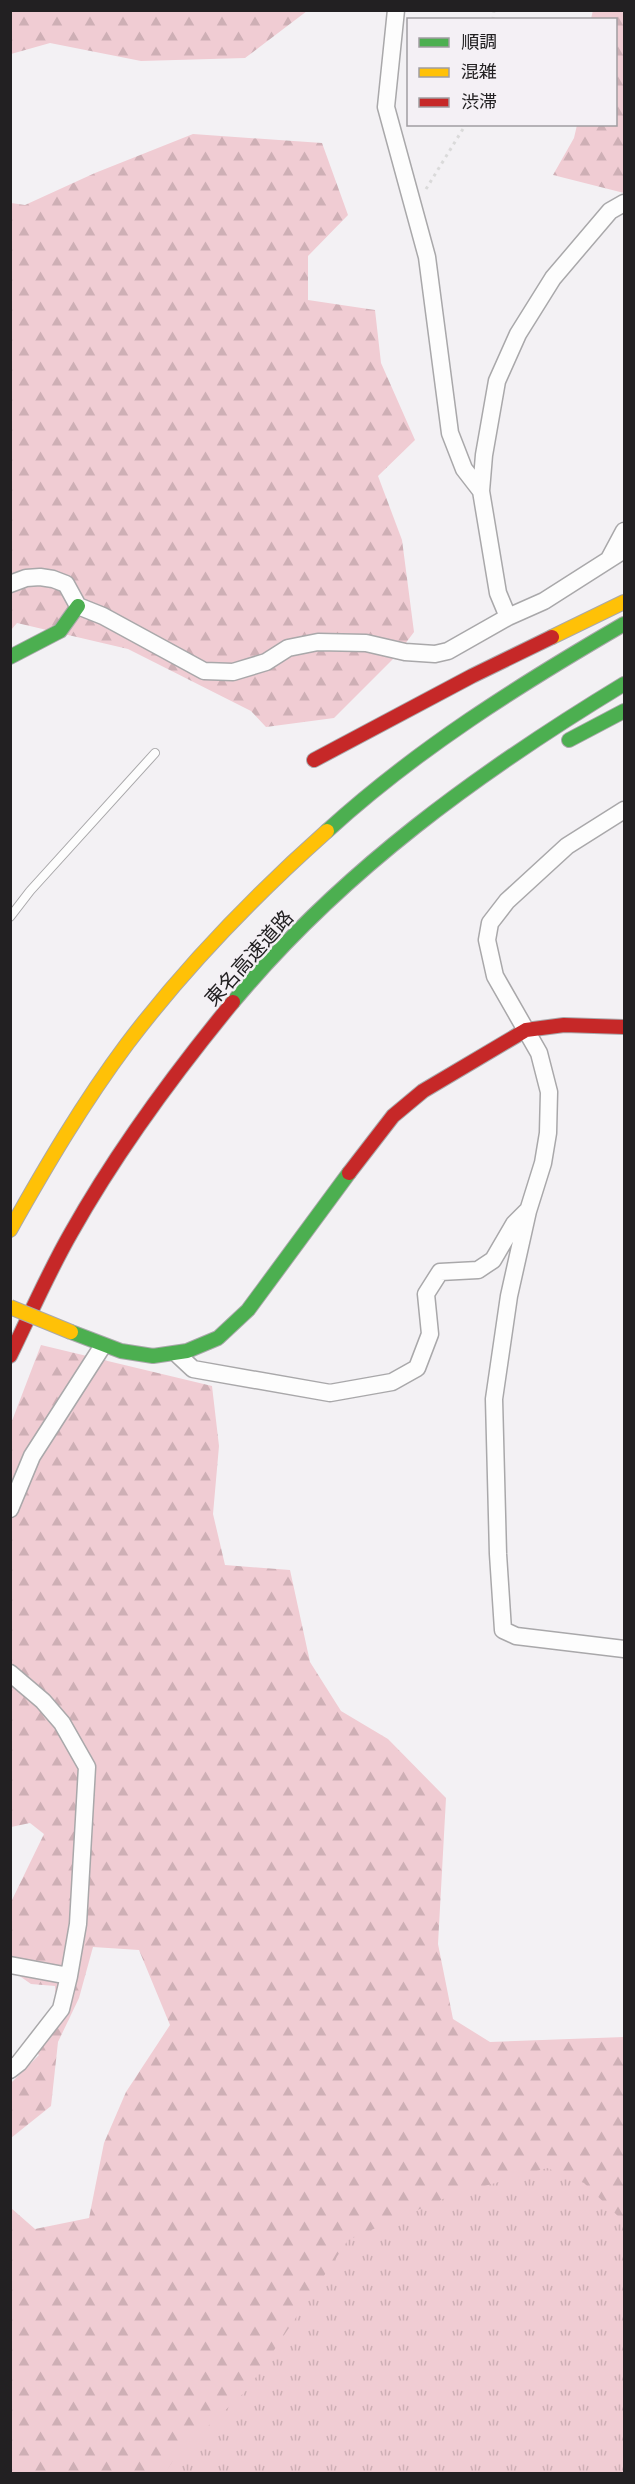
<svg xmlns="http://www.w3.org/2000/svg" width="635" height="2484" viewBox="0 0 635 2484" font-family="'Roboto Condensed','Noto Sans JP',sans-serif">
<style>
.grass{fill:url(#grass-tufts)}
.forest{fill:url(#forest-firs)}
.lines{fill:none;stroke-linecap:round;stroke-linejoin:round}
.lane-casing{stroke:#a9a8aa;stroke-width:10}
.street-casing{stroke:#a9a8aa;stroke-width:19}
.fast-casing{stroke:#a9a8aa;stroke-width:16}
.slow-casing{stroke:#a9a8aa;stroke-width:16}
.jam-casing{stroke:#a9a8aa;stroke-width:16}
.path{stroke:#dadada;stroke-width:3;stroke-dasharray:3 4.5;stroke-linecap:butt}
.lane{stroke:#fdfdfd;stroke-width:8}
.street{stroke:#fdfdfd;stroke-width:16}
.fast{stroke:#4caf50;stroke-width:14}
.slow{stroke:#ffc107;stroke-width:14}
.jam{stroke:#c62828;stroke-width:14}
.slow-bridge-casing{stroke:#a9a8aa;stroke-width:16;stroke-linecap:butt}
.slow-bridge{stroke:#ffc107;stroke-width:14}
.labels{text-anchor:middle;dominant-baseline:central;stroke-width:5;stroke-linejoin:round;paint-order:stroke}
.street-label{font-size:20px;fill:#222022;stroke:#f4f0f5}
</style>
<defs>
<pattern id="grass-tufts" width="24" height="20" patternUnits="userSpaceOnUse" patternTransform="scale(1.5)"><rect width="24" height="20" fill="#f0ccd3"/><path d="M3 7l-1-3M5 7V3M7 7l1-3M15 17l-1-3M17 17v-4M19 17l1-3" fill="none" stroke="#ceafb5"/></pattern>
<pattern id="forest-firs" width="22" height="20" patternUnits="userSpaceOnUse" patternTransform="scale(1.5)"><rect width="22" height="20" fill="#f0ccd3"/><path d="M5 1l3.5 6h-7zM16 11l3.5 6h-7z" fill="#ceafb5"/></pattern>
</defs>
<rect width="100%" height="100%" fill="#f3f1f4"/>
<path class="grass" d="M442,2156L624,2170V2473L130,2474L234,2317Z"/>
<path class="forest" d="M11,10H307V11L245,58L141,61L50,43L11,54Z
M593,10L624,11V193L553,175L574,138L577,125L616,124V20L591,19Z
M193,134L322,143L348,215L308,256V300L375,310L381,363L415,440L378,476L402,540L414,632L396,656L334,718L266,727L251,711L128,649L17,623L11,630V203L25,205L95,173Z
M41,1345L212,1386L219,1446L213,1514L225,1565L290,1570L310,1662L341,1711L388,1739L446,1798L438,1944L453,2019L490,2042L624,2037V2222L584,2183L547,2168L450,2196L348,2240L248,2389L176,2456L165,2473H11V2208L35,2229L89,2218L104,2143L126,2092L170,2025L139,1950L93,1947L79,1998L58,2042L51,2106L11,2138V2083L39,2055L30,2046L56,2003L55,1986L31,1984L11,1970V1902L44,1834L30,1823L11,1827L10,1426Z"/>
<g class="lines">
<g class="lane-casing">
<path id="lane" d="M10,917L30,891L155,753"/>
</g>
<g class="street-casing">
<path id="street" d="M396,10L386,107L427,257L450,433L464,469L481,491
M609,559L624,531
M10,584L26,578L40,577L53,579L66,584L78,606L103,616L204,671L233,672L266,662L288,648L318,642L366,643L405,652L435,654L448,651L508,617L544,601L624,550
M508,617L498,593L481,491L484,455L497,381L518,334L553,278L610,211L624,203
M624,810L567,846L507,901L490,923L487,940L495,976L539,1053L549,1092L548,1133L543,1163L528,1211L509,1296L494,1399L498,1554L503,1630L516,1636L624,1649
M178,1355L193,1369L330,1393L392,1382L417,1368L430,1334L426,1294L440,1272L478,1270L493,1260L514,1224L527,1211
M10,1509L32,1456L102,1347
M10,1673L43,1701L62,1723L87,1767L78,1924L69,1976L61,2009L19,2063L10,2070
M10,1965L69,1976"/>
</g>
<g class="fast-casing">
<path id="fast" d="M10,657L60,631L78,606
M569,740L624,711
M327,831C417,749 519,685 624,624
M233,1002C342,871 479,772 624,684
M71,1332L121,1351L153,1356L187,1351L218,1338L248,1310L349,1173"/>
</g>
<g class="slow-casing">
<path id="slow" d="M552,637L624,602
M10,1230C46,1166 83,1103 127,1044C186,966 254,896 327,831"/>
</g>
<g class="jam-casing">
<path id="jam" d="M314,760L472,676L552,637
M349,1173L393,1116L423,1091L526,1030L564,1025L624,1027
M10,1356C30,1315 48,1273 71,1233C117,1151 173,1075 233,1002"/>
</g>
<path class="path" d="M493,20L494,10
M426,189L466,124"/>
<use href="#lane" class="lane"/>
<use href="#street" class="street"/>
<use href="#fast" class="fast"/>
<use href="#slow" class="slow"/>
<use href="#jam" class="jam"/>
<g class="slow-bridge-casing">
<path id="slow-bridge" d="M10,1307L71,1332"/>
</g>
<use href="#slow-bridge" class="slow-bridge"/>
</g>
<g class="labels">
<g class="street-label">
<text transform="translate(249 958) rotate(-48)">東名高速道路</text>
</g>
</g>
<rect width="635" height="2484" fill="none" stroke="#222022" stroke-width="24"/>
<rect x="407" y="18" width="210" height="108" fill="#f4f0f5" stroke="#a09da1" stroke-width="1.5"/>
<rect x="419" y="38" width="30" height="9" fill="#4caf50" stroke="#a09da1" stroke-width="1.5"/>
<text x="461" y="48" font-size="18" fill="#222022">順調</text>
<rect x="419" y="68" width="30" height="9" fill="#ffc107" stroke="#a09da1" stroke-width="1.5"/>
<text x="461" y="78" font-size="18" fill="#222022">混雑</text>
<rect x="419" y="98" width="30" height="9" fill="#c62828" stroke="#a09da1" stroke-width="1.5"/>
<text x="461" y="108" font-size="18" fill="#222022">渋滞</text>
</svg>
